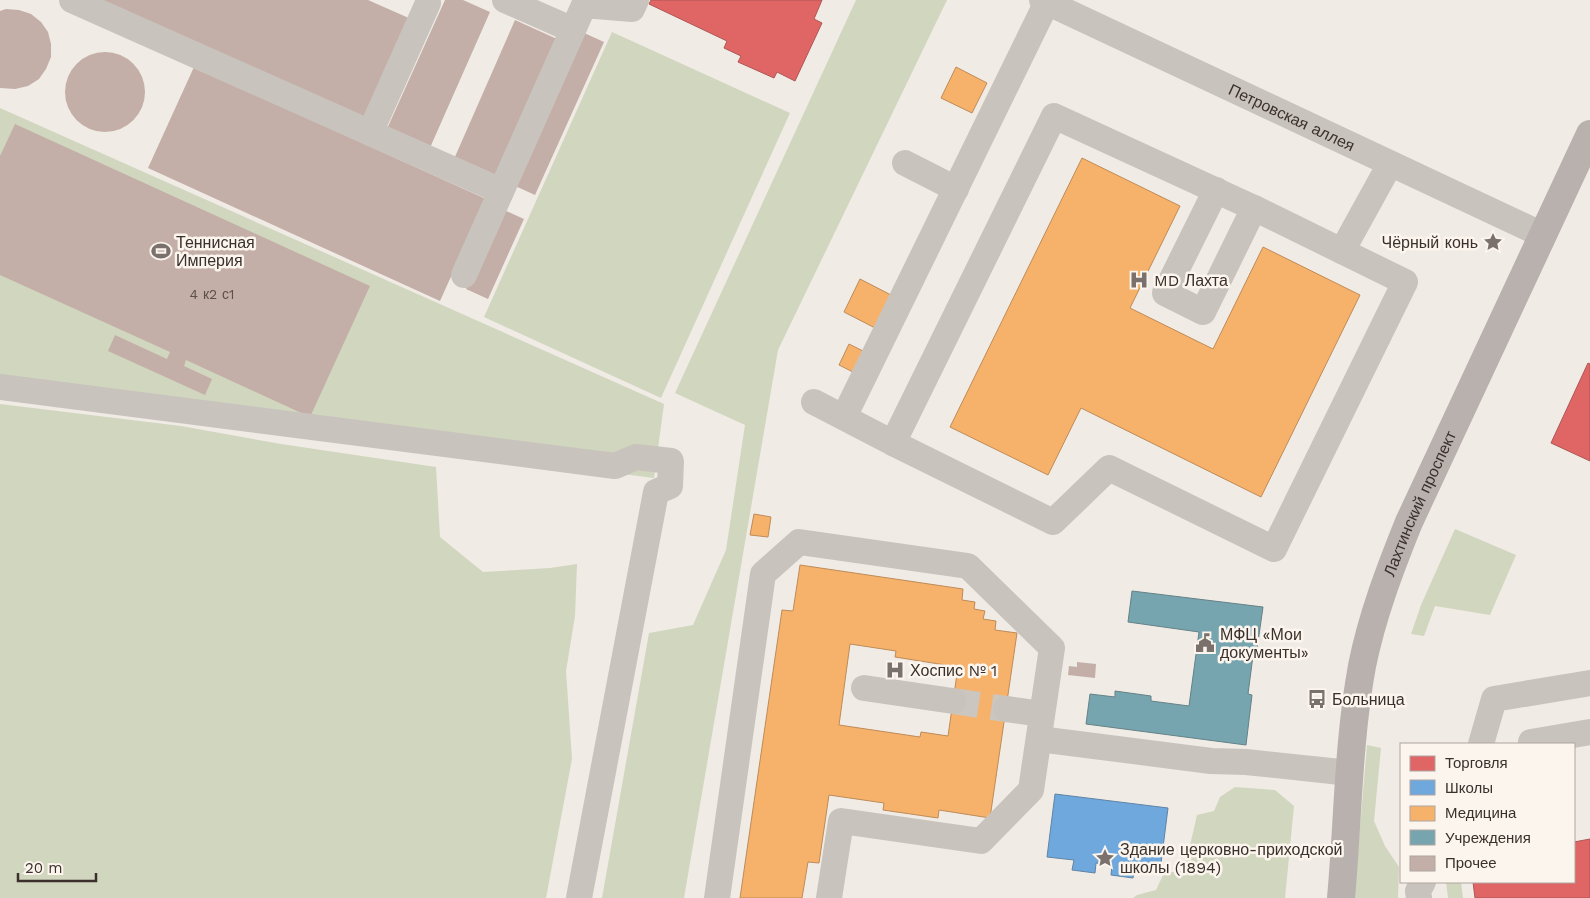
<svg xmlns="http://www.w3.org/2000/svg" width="1590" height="898" viewBox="0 0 1590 898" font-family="'Work Sans',sans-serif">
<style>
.green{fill:#d1d6bf}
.shops{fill:#e06666;stroke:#ae5654}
.schools{fill:#6fa8dc;stroke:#5f84a7}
.health{fill:#f6b26b;stroke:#be8b58;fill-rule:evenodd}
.public{fill:#76a5af;stroke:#648287}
.building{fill:#c3afa7}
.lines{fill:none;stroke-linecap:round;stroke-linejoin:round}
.minor-tunnel{stroke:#ccc6c0;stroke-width:26;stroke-dasharray:26 13;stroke-linecap:butt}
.minor{stroke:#c9c3be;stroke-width:26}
.major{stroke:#b8b1ad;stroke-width:28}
.labels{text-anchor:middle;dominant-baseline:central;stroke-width:5;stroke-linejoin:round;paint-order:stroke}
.number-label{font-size:14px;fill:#5d504a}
.street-label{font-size:16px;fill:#3b302b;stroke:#fbf5ee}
.poi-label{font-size:16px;fill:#3b302b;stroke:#fbf5ee;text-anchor:start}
</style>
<rect width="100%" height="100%" fill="#f0ebe5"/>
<path class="green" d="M856,0H947L778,350L684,898H602L649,633L693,625L726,550L745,425L675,393Z
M612,32L790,113L661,398L484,317Z
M0,108L664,404L654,478L0,394Z
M0,404L181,426L281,444L436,467L440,537L483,572L550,568L577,564L575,616L566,671L572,759L546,898H0Z
M1455,529L1516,555L1490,615L1435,606L1424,636L1411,634L1421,605Z
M1367,745L1381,748L1374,821L1385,846L1399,867L1398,898H1354Z
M1235,787L1275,790L1294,806L1285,898H1133L1137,895L1156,890L1164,873L1182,871L1189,850L1197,815L1214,811L1220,797Z
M1446,882H1461L1463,898H1448Z"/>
<path class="shops" d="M651,0H822L814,19L822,23L795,81L777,72L774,78L738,62L741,56L724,48L727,41L649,4Z
M1588,363L1590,364V461L1551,443Z
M1590,839V898H1475L1473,882H1574V842Z"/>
<path class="schools" d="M1055,794L1168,808L1160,871L1135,868L1133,878L1111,875L1112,865L1096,863L1095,873L1072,870L1074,860L1047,857Z"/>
<path class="health" d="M956,67L987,83L972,113L941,98Z
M1082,158L1180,206L1130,308L1213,349L1263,247L1360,295L1261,497L1081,408L1048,475L950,427Z
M860,279L893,296L877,329L844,312Z
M849,344L867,353L857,374L839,365Z
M754,514L771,517L768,537L750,535Z
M800,565L963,589L962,600L975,602L974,609L985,611L983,619L996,621L995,630L1017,633L990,818L939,810L938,818L883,810L884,803L829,795L819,863L808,862L802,898H740L782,610L793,611ZM850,644L896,651L895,657L958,667L948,736L921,732L920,737L839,725Z"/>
<path class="public" d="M1132,591L1263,607L1257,649L1254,648L1248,694L1252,695L1246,745L1086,724L1090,694L1115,697V691L1151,696V701L1189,706L1199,632L1128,622Z"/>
<path class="building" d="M86,0H368L411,19L364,124Z
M445,0H463L490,12L429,150L386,131Z
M6,9L19,10L31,14L41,22L48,32L51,44V57L46,69L39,79L28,86L15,89L0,88V11Z
M515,20L557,39L496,177L454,159Z
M582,32L604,42L535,195L513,185Z
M65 92a40 40 0 1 1 80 0a40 40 0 1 1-80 0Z
M194,67L486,199L440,301L148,168Z
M15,124L370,286L310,417L186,360L184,366L212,379L205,395L108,351L115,335L167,359L170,352L0,275V156Z
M502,209L524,219L488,299L466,289Z
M1077,662L1096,664L1095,678L1068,675L1069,666L1077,667Z"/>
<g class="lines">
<path class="minor-tunnel" d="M953,701L1006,709"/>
<g class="minor">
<path d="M72,0L501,191"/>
<path d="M505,0L573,30L584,5L632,9L636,0"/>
<path id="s1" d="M1042,0L1543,235"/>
<path d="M1054,116L1254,208L1405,282L1274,549L1109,468L1053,522L893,443Z"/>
<path d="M370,133L428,3"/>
<path d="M905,163L956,189"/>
<path d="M1216,190L1165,293L1203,312L1254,208"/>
<path d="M1342,251L1390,164"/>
<path d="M464,275L573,30"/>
<path d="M0,387L615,466L636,457L671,461L670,486L656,492L579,898"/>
<path d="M814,402L893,443"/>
<path d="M844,417L1047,2"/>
<path d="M864,688L953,701"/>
<path d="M1006,709L1042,714"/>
<path d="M1039,739L1211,761L1246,762L1350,773"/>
<path d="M1481,744L1494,699L1590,683"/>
<path d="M1532,744L1531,742L1590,732"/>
<path d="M717,898L763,574L799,542L968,566L1052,648L1031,790L981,841L841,821L829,898"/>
<path d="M1419,898L1418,891L1423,882"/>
</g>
<path class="major" id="s2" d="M1341,898C1348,821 1348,742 1362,666C1372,616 1390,569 1409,522L1590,134"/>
</g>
<defs>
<g id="sight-bare" transform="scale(1.5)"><path d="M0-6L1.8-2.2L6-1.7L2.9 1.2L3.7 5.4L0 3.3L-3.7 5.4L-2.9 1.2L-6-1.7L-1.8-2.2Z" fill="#7a716c" stroke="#fbf5ee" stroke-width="2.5" paint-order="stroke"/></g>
<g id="stadium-bare" transform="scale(1.5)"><path d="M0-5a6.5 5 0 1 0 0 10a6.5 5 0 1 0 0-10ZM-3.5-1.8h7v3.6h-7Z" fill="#7a716c" stroke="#fbf5ee" stroke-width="2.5" paint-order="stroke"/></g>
<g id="hospital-bare" transform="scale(1.5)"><path d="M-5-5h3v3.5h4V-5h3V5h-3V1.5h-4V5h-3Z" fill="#7a716c" stroke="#fbf5ee" stroke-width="2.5" paint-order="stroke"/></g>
<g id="civic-bare" transform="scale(1.5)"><path d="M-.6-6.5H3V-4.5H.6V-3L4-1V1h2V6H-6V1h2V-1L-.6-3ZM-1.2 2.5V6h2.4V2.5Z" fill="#7a716c" stroke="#fbf5ee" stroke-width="2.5" paint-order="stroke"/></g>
<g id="bus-bare" transform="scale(1.5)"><path d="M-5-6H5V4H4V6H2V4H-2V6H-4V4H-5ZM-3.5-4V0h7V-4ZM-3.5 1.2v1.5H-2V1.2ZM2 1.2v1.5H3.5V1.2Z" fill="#7a716c" stroke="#fbf5ee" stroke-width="2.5" paint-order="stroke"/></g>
</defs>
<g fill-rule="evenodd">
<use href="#sight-bare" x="1493" y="242"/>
<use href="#stadium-bare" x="161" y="251"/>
<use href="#hospital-bare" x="1139" y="280"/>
<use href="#civic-bare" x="1205" y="643"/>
<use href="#hospital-bare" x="895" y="670"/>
<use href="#bus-bare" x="1317" y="699"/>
<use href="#sight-bare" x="1105" y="858"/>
</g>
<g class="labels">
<g class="number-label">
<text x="212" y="294">4 к2 с1</text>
</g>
<g class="street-label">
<text stroke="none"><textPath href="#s1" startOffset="276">Петровская аллея</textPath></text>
<text stroke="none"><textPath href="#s2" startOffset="406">Лахтинский проспект</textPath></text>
</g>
<g class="poi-label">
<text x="176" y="242">Теннисная<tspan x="176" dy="18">Империя</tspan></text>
<text x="1478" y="242" text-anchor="end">Чёрный конь</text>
<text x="1154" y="280">MD Лахта</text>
<text x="1220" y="634">МФЦ «Мои<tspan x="1220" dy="18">документы»</tspan></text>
<text x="910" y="670">Хоспис № 1</text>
<text x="1332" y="699">Больница</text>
<text x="1120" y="849">Здание церковно-приходской<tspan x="1120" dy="18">школы (1894)</tspan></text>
</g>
</g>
<rect x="1400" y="743" width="175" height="140" fill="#fbf5ee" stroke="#aea6a0"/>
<rect x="1410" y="756" width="25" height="15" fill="#e06666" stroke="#aea6a0"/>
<text x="1445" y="768" font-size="15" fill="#3b302b">Торговля</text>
<rect x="1410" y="780" width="25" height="15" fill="#6fa8dc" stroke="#aea6a0"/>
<text x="1445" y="793" font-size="15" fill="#3b302b">Школы</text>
<rect x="1410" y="806" width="25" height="15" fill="#f6b26b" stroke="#aea6a0"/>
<text x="1445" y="818" font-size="15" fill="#3b302b">Медицина</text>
<rect x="1410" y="830" width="25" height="15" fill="#76a5af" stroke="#aea6a0"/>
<text x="1445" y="843" font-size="15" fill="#3b302b">Учреждения</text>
<rect x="1410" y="856" width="25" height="15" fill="#c3afa7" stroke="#aea6a0"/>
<text x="1445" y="868" font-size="15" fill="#3b302b">Прочее</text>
<path d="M18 873v8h78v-8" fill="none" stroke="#3b302b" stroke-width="2.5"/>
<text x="25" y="873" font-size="15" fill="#3b302b" stroke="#fbf5ee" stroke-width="4" paint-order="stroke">20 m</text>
</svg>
